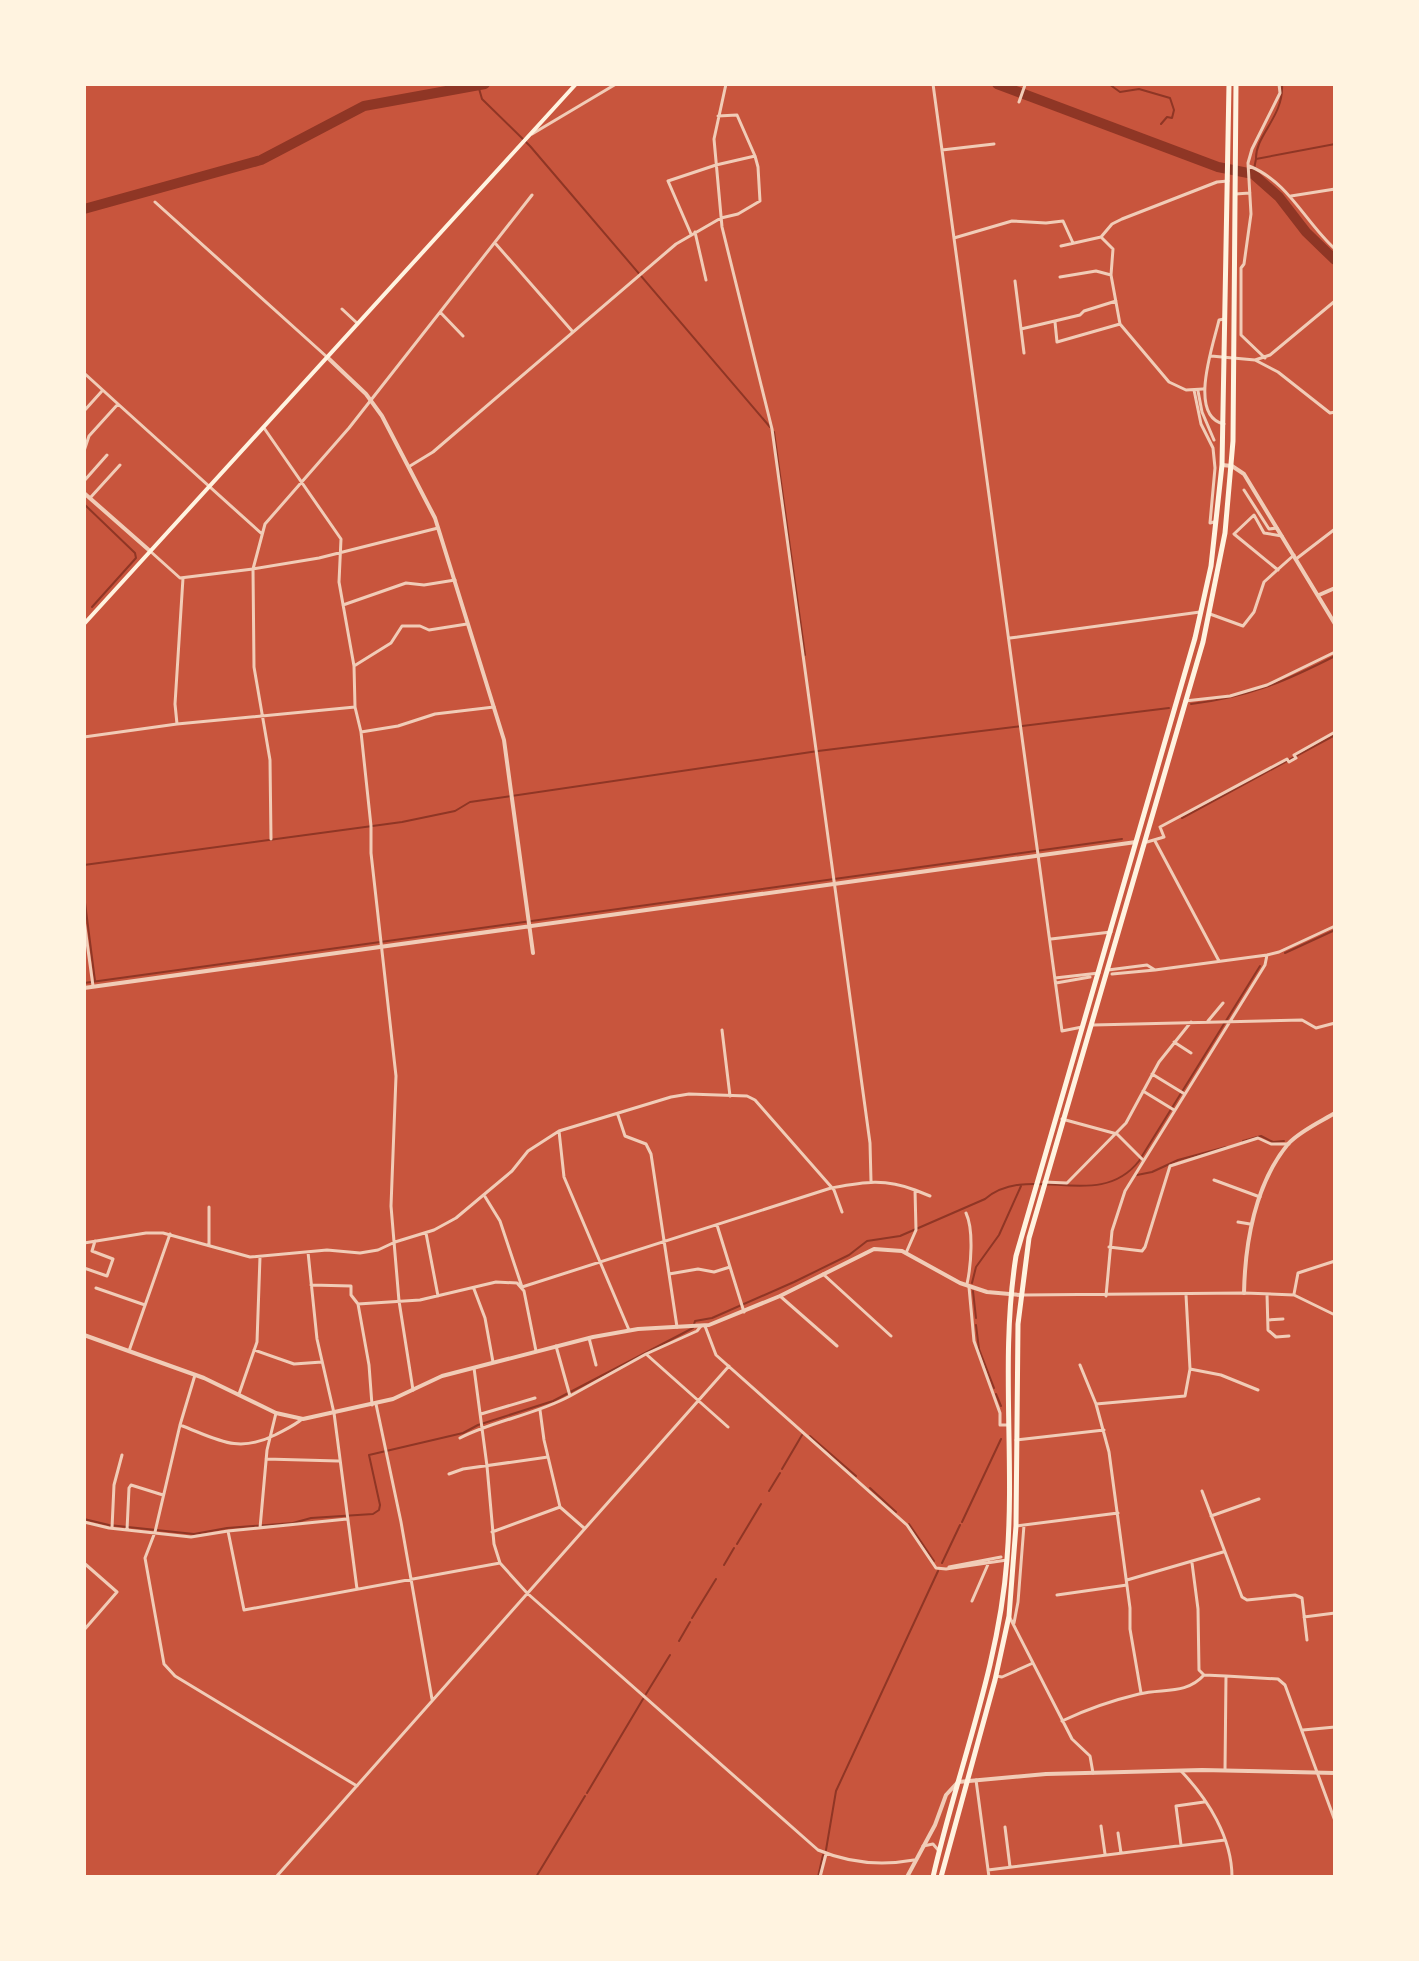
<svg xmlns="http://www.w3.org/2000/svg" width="1419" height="1961" viewBox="0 0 1419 1961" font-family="'Roboto Serif',serif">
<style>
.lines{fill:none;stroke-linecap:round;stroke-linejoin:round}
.stream{stroke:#8f3625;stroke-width:2}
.river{stroke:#8f3625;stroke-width:10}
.minor{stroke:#f1ccb7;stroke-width:3}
.tertiary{stroke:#f1ccb7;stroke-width:4}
.secondary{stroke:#fff3e0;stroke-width:4}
.trunk{stroke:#fff3e0;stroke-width:5}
</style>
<rect width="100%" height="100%" fill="#c8553d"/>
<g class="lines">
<path class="stream" d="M1109,84L1120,92L1139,89L1170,98L1174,110L1172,118L1167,117L1161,124
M478,85L482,99L530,146L770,427
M1256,159C1255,135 1284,117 1282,84
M1253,174L1256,159L1335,144
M774,432L805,655
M84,504L135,553L136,558L92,607
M1191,704C1249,697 1284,682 1335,656
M1182,818L1335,735
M84,865L402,822L455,811L470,802L818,751L1169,708
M84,895L95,981
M1285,953L1335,930
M84,983L1122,839
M1243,1141L1261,1136L1273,1142L1284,1141
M1137,1175L1152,1172L1178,1160L1226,1147
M972,1283L976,1267L999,1235L1021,1186
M973,1291L976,1318
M976,1325L979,1349L994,1388
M996,1394L1001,1406
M810,1436L856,1476
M782,1469L802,1435
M870,1488L896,1512
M769,1491L780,1473
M84,1519L109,1525L194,1534L227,1528L293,1523L311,1518L373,1514L379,1510L380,1505L369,1455L463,1433L478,1425L553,1401L693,1328L695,1321L712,1318L794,1282L849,1255L867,1241L900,1236L985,1199C1030,1161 1098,1213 1139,1161L1260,966
M962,1522L1001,1439
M909,1524L934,1561
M737,1544L761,1504
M942,1563L960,1525
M724,1565L734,1548
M692,1618L716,1579
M679,1641L690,1622
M646,1694L670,1655
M587,1793L643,1699
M826,1850L836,1791L938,1571
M536,1877L585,1796
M818,1877L823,1855"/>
<path class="river" d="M997,84L1218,167L1253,174L1279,197L1306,232L1335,260
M84,209L261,160L364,106L485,84"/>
<path class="minor" d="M726,84L714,139L722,227L772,429L870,1143L871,1181
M933,84L1062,1031L1082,1027
M1019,102L1025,85
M718,116L737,115L755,156
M532,134L616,84
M942,150L994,144
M1249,166C1288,181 1305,222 1335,249
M1235,194L1250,193
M1291,196L1335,189
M155,202L327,357
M695,232L706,280
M1101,237L1113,249L1111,275L1120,324L1169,382L1186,390L1203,389
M954,238L1012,221L1046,223L1063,221L1073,243
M495,243L573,332
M1061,246L1101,237L1112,224L1122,219L1217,182L1228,181
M1060,277L1096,271L1111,275
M1015,281L1024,353
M342,309L357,323
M440,312L463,336
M1055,322L1057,342L1120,324
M1021,329L1080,315L1084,311L1116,301
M1211,356L1255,360L1278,372L1330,413L1335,412
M1265,358L1241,335V268L1244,264L1251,214L1248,163L1252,149L1280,93L1279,84
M1255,360L1270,355L1335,301
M84,373L118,404L89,436L84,451
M1194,390L1201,424L1213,448L1215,468L1210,523L1214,522
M1198,391L1202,412L1214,440
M118,404L262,534
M84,411L102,391
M1224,424C1187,416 1214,343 1219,320L1224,319
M264,428L341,539L339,582L354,666L355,707L361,732L371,826V853L396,1076L391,1206L399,1301L413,1390
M410,466L433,452L676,244L721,218L738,214L760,201L758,167L755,156L716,165L668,181L691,234
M84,481L107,455
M1244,490L1269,529L1277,528
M90,498L120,465
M150,551L180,578L253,569L265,524L349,428L532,195
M1296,559L1335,529
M1278,570L1234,534L1254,515L1264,533L1282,536
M343,605L406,583L424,585L455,580
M1210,614L1243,626L1254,612L1264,582L1294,555
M1010,638L1200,612
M354,666L391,643L402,626H420L429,630L467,624
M1185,701L1230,696L1267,685L1335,652
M177,724L355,707
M361,732L398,726L435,714L494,707
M84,737L177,724L175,704L183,578
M271,839L270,760L254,667L253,569L319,558L438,528
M1155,841L1219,961
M1147,842L1164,837L1160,827L1287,759L1289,762L1296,758L1294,755L1335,732
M84,920L93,986
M1051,939L1111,932
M1108,970L1147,965L1155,970L1267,955L1279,952L1335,926
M1112,974L1155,970
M1055,978L1099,973
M1056,983L1090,977
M1208,1021L1223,1003
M1093,1025L1302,1020L1316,1028L1335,1023
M722,1030L730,1096
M1174,1042L1191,1053
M1152,1074L1183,1093
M1143,1091L1174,1110
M618,1115L625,1136L646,1144L651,1154L677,1327
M1062,1119L1117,1134L1142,1159
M559,1131L564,1177L629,1330
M1214,1180L1260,1197
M1044,1182L1067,1183L1126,1123L1159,1062L1191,1022
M915,1190L930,1196
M484,1195L500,1221L522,1287L831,1188C864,1182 884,1178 915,1190L916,1230L906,1253
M209,1207V1245
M966,1213C974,1230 971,1266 967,1284
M1238,1222L1250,1224
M717,1225L744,1312
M426,1233L438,1296
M84,1243L146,1233H163L250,1257L327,1250L360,1253L378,1250L395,1242L434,1230L456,1218L512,1171L528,1151L559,1131L671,1097L689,1094L747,1096L755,1100L834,1190L842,1212
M1109,1247L1142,1251L1145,1247L1170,1166L1258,1138L1271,1144H1289
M308,1252L317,1339L334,1413L357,1589
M84,1268L107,1276L113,1259L92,1251L95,1241
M669,1274L698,1269L714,1272L730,1267
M823,1274L891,1336
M311,1285L351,1286V1295L358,1304
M969,1287L974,1341L1000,1413V1425H1009
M96,1288L145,1305
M474,1289L485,1318L493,1362
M1267,1294L1268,1330L1276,1337L1289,1336
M1294,1294L1298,1273L1335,1261
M1024,1295L1244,1293L1294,1295L1335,1315
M780,1296L837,1346
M1106,1296L1112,1231L1125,1191L1265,965L1267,955
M1268,1320L1283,1319
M705,1326L716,1355L907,1525L936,1568L946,1569L1007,1560
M589,1338L596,1365
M254,1350L294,1364L322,1362
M129,1351L170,1234
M646,1354L728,1427
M1080,1365L1096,1404L1109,1452L1130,1608V1629L1141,1693
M474,1368L487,1466L494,1544L500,1563L527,1593L818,1850C849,1863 881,1866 914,1860
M1190,1369L1221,1375L1258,1390
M195,1375L180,1425L155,1532L145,1558L164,1664L175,1676L357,1786
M239,1394L257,1342L260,1257
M570,1396L646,1354L697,1331L701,1326
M376,1404L401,1522L432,1699
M1096,1404L1185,1396L1190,1369L1186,1295
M372,1405L369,1365L358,1304L420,1300L496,1282L517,1283L524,1291L536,1351
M540,1410L544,1440L560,1507
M481,1414L535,1398
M180,1425C217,1439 237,1454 275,1435C284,1430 294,1426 302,1419
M460,1438C495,1420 535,1415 570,1396L556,1346
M1016,1440L1104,1430
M266,1459L338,1461
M449,1474L463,1469L548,1457
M1202,1491L1242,1597L1247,1600L1295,1595L1302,1598L1307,1640
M1211,1516L1259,1499
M84,1522L109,1528L191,1537L228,1531L347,1519
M1016,1526L1118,1513
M112,1528L114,1485L122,1455
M260,1528L267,1450L276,1413
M127,1530L129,1488L131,1485L163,1495
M228,1531L244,1610L500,1563
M492,1532L560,1507L584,1528
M84,1563L117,1592L84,1630
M1192,1563L1198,1609L1199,1670L1204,1675L1226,1676L1225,1770
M949,1567L1001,1557
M1127,1580L1223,1552
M1057,1595L1127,1585
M972,1601L989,1562
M1009,1616L1072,1739L1090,1756L1093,1773
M1304,1617L1335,1613
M1014,1623L1018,1602L1024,1525
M996,1676L1002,1677L1033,1663
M1226,1676L1278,1679L1285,1685L1335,1821
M1062,1721C1085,1710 1114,1700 1139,1694C1163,1688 1186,1695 1204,1675
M1303,1730L1335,1727
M1181,1771C1208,1799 1232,1838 1232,1877
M976,1780L989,1877
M1101,1826L1105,1854
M1005,1827L1010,1867
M1118,1833L1121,1853
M1181,1845L1176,1806L1204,1802
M923,1846L933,1844L939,1851
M988,1870L1225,1840
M276,1877L729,1366
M820,1877L826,1854"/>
<path class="tertiary" d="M327,357L366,394L382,416L435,518L504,740L533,953
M1222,465L1232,466L1244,474L1335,624
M84,493L150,551
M1319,595L1335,588
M84,988L1136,842
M1244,1293C1245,1243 1255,1184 1288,1144C1300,1131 1320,1122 1335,1113
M84,1335L204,1378L276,1413L303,1419L393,1399L442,1376L593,1337L638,1329L709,1325L780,1296L874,1249L902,1251L960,1283L987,1292L1020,1295
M907,1877L935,1825L946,1795L958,1782L1046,1774L1202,1770L1335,1773"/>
<path class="secondary" d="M84,624L576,84"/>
<path class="trunk" d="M933,1877C957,1771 999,1668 1007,1559C1015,1458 1000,1357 1016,1256L1195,638L1211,566L1222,465L1229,84
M941,1877L995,1680L1009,1616L1016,1526L1018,1324L1029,1238L1203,642L1225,533L1233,441L1236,84"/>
</g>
<rect width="1419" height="1961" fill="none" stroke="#fff3e0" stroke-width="172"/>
</svg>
